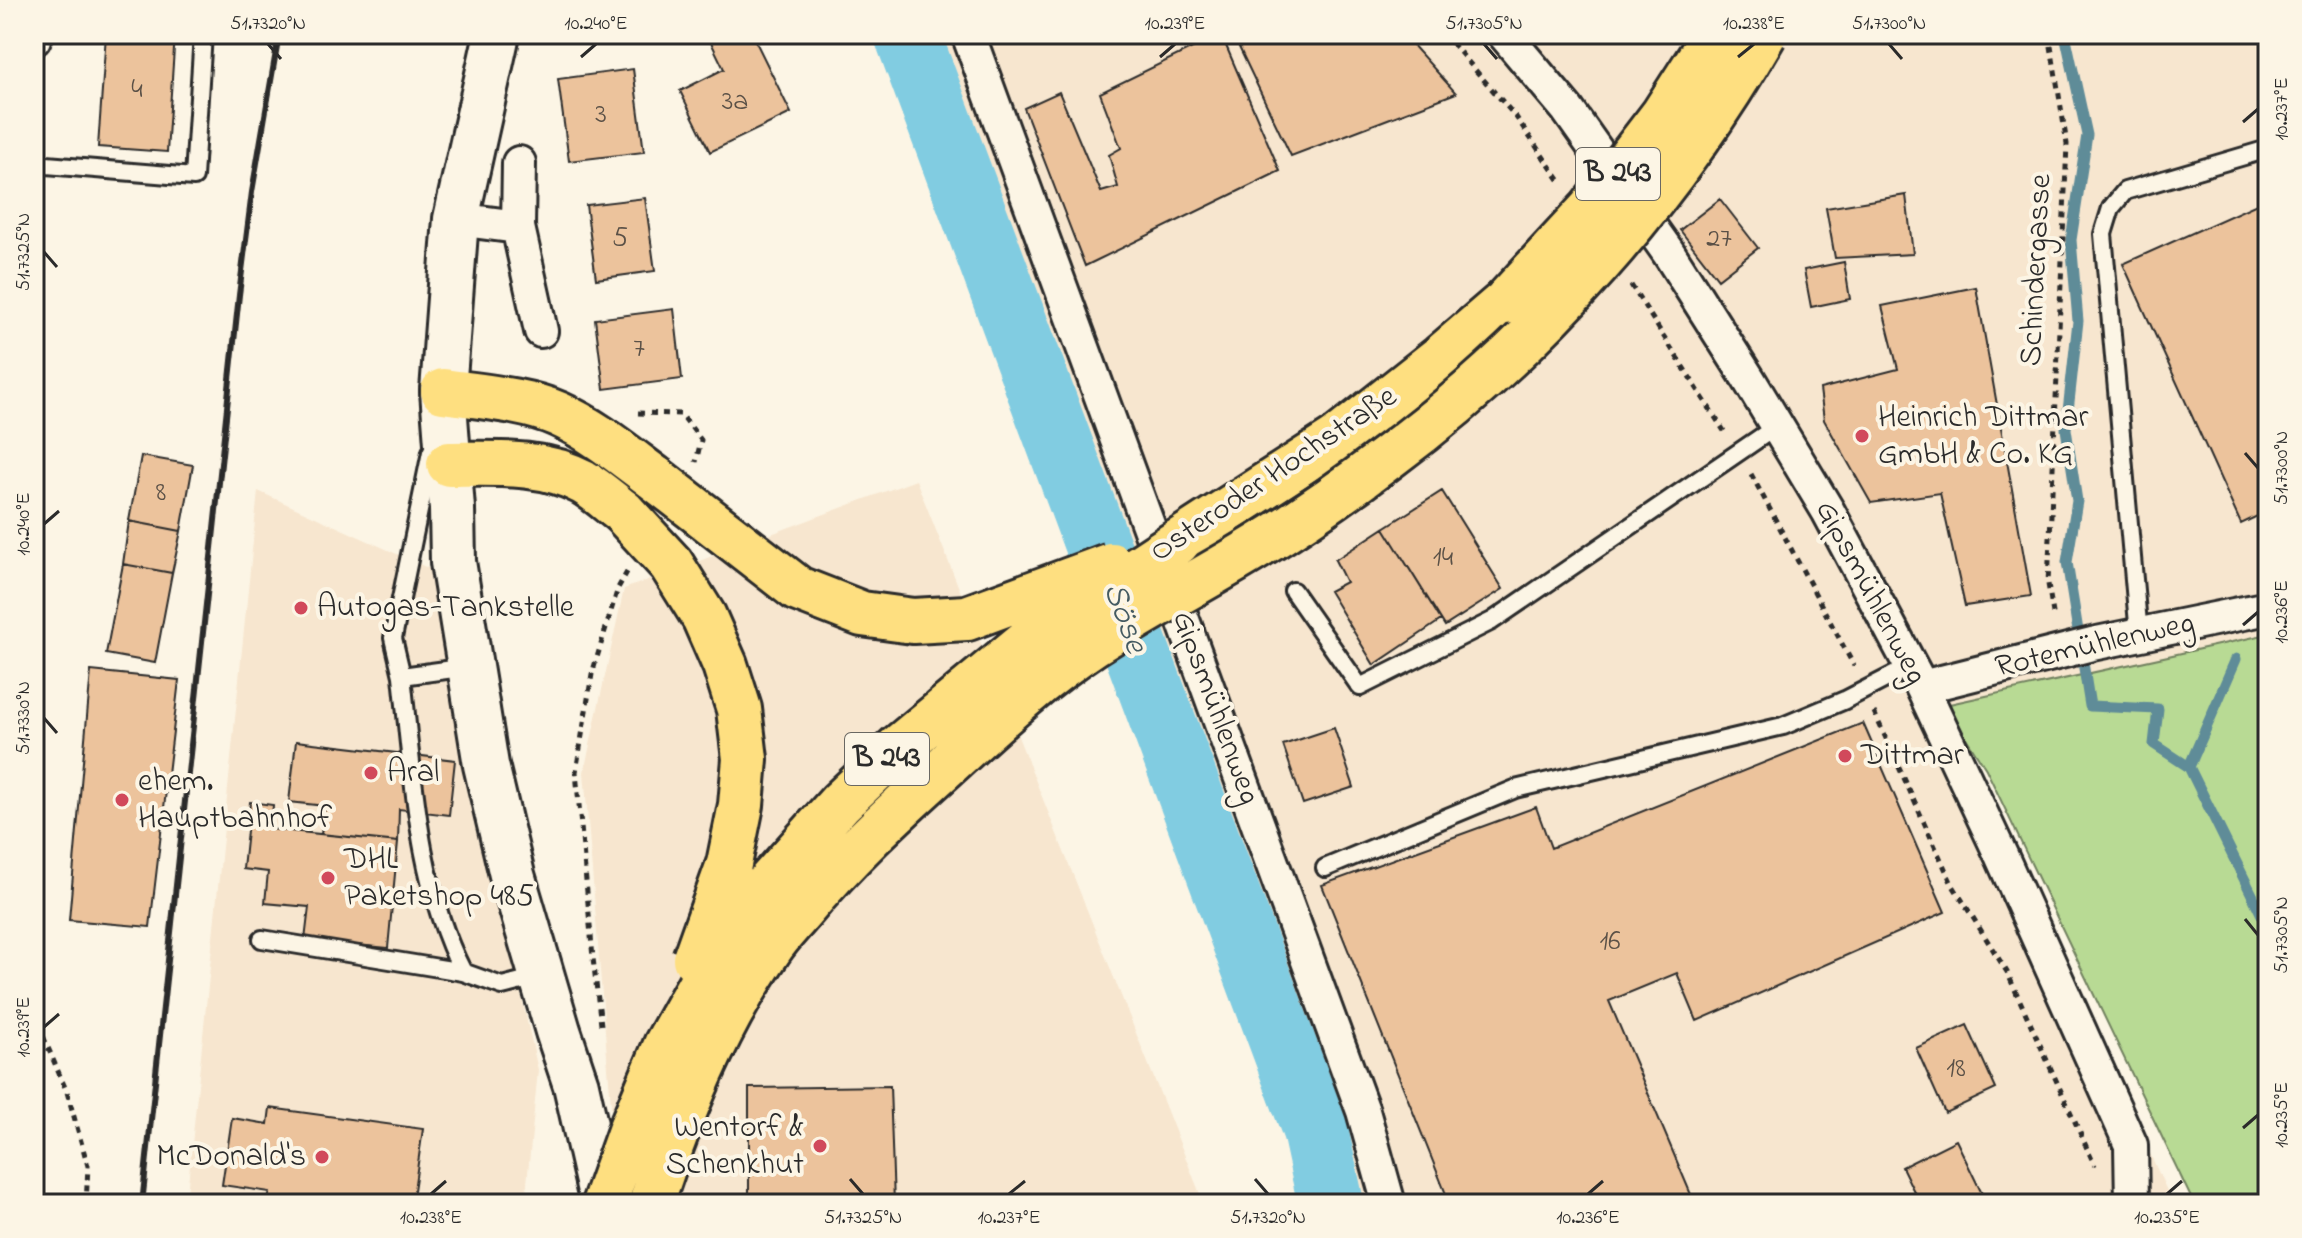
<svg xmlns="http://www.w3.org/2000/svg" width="2302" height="1238" viewBox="0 0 2302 1238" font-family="'Indie Flower',sans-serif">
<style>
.built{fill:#f7e6cf}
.green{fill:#b8da94;stroke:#728260;stroke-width:2}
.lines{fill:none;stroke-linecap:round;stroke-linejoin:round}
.stream{stroke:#5f8c98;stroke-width:11}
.river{stroke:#81cce1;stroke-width:66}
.building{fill:#ecc39c;stroke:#2b2b2b;stroke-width:2}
.lane-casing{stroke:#2b2b2b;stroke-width:22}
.street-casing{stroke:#2b2b2b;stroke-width:38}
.secondary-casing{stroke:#2b2b2b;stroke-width:50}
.highway-casing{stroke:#2b2b2b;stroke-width:50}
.path{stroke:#2b2b2b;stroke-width:5;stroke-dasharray:6 6;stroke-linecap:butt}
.lane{stroke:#fcf5e5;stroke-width:16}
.street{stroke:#fcf5e5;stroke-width:32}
.secondary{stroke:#fcf5e5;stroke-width:44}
.highway{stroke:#fedf80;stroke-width:44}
.rail{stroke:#2b2b2b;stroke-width:6}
.highway-bridge-casing{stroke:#2b2b2b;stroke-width:50;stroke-linecap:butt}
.highway-bridge{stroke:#fedf80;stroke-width:44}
.ticks{fill:none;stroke:#2b2b2b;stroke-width:3}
.poi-dot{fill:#d1495b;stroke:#fcf5e5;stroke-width:3}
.labels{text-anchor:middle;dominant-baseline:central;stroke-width:8;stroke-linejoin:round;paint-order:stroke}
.number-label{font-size:28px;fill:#5b5147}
.shield{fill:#fcf5e5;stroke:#6a6863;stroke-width:2}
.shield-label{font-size:30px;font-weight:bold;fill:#2b2b2b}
.street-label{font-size:32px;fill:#2b2b2b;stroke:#fcf5e5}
.poi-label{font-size:32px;fill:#2b2b2b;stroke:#fcf5e5;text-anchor:start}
.water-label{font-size:34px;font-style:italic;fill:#455b62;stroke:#fcf5e5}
.neatline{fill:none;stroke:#2b2b2b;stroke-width:3}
.ticks-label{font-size:20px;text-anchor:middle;fill:#2b2b2b}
</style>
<rect width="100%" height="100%" fill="#fcf5e5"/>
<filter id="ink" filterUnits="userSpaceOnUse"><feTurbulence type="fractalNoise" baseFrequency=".0125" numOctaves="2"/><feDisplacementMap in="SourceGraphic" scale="16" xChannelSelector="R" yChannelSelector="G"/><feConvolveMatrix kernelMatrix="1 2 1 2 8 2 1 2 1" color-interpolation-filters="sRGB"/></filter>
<g filter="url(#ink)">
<path class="built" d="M929,34H2268V634L1945,705L2173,1204H1352L1336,1137Z
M916,480L1204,1204H619L584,772L624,589Z
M258,491L441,574L458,712L538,1070L525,1204H186Z"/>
<path class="green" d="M2268,634V1204H2194L1986,769L1945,705Z"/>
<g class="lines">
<path class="stream" d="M2065,34L2087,135L2071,240L2078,321L2066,429L2077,501L2067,562L2090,706L2158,709L2154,744L2189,767
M2236,659L2189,767L2268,927"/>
<path class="river" d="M907,34L1315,1130L1331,1204"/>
</g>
<path class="building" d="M106,34H175L167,152L98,147Z
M707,34H771L756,42L791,113L710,152L680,91L724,69Z
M1060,34H1089L1065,45Z
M1221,34L1280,171L1085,266L1024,108L1059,92L1101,192L1118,187L1109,155L1121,148L1100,93Z
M1265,34H1403L1456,93L1291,156L1238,45Z
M633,69L644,152L569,161L558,79Z
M1906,195L1913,254L1835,258L1826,208Z
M645,198L655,271L596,279L586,205Z
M1720,199L1758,248L1718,279L1680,230Z
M2268,199V511L2241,524L2123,264Z
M1844,262L1850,299L1811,307L1804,270Z
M1976,287L2031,596L1965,606L1940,493L1871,503L1824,420L1820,389L1898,369L1882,306Z
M674,309L682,379L604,389L595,319Z
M141,456L193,465L181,531L129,521Z
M1442,491L1503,589L1445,626L1384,528Z
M129,521L181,531L172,573L123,564Z
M1384,528L1441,620L1374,665L1329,591L1346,582L1335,560Z
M123,564L172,573L155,663L106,654Z
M91,671L179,680L150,927L69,920Z
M1863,723L1945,912L1697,1021L1677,973L1609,1001L1695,1204H1450L1322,885L1536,807L1551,848Z
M1334,728L1354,787L1303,804L1283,745Z
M296,741L455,760L449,815L399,809L398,842L321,834L325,806L289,802Z
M250,802L273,805L271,829L398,842L388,948L305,940L309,907L265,903L268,872L243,869Z
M1967,1025L1996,1089L1945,1113L1916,1048Z
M890,1086L894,1204H749V1088Z
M270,1108L423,1129L412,1204H298L268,1200L270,1192L222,1185L232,1118L268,1124Z
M1956,1140L1987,1204H1920L1902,1167Z"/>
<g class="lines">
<g class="lane-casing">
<path id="lane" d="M34,164L194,177L203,34
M1293,591L1360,687L1492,621L1777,426
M2139,635L2103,234L2111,208L2125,191L2268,149
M402,676L393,638L431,452
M1325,868L1515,789L1783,726L1845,700L1911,666
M262,939L463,972L502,986L541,976
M463,972C417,882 413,775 402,676L468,667"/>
</g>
<g class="street-casing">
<path id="street" d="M968,34L1363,1111L1389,1204
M1504,34L1567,109L1668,252L1748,378L1828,511L1922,687L2001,855L2131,1145L2132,1204
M34,39V34
M519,163L518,227L541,331
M456,219L518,227
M1922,687L2092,644L2268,608"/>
</g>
<g class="secondary-casing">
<path id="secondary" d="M497,34L456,219L443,391L452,509L453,562L486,765L512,875L558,1031L576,1085L603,1204"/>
</g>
<g class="highway-casing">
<path id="highway" d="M443,391C477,396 527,400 558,414C594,430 625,456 656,479
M449,464C494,464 542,460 583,482C597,490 611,503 623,512
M1178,542L1336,440L1441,357L1505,302"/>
</g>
<path class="path" d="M1444,34L1516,117L1562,184
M2049,34L2067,144L2048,584L2054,619
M1631,285L1724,431
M638,413L681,414L701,440L696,462
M1751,474L1854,666
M1874,712L1952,884L2007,972L2095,1166
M34,1015L67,1092L88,1166L86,1204
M601,1025L593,958L576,772L592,674L618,588L627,572"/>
<use href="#lane" class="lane"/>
<use href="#street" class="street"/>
<use href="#secondary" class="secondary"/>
<use href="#highway" class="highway"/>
<path class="rail" d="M142,1204L239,295L252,192L279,34"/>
<g class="highway-bridge-casing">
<path id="highway-bridge" d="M1505,302L1591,209L1663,115L1715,34
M656,479L798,589L862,614L913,621L967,618L1111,565
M623,512L671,564L704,617L725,665L739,709L745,759L741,805L729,864L695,959
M604,1204L631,1128L666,1045L714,959L756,897L840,803L899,747L1026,642L1178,542
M651,1204C680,1115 716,1027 769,950C778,936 790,924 801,911C845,858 895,812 947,765C994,722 1040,679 1093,644C1147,609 1203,580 1257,547C1302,520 1345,490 1387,458C1540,345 1669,199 1764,34"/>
</g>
<use href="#highway-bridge" class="highway-bridge"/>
</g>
</g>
<path class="ticks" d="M268,44L281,59M1484,44L1497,59M1889,44L1902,59M581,57L596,44M1160,57L1175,44M1738,57L1754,44M2243,122L2258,109M44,252L57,267M2245,453L2258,468M44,524L59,511M2243,625L2258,612M44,718L57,733M2245,919L2258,935M44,1027L59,1014M2243,1128L2258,1115M850,1179L863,1194M1255,1179L1268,1194M431,1194L446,1181M1009,1194L1025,1181M1588,1194L1603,1181M2167,1194L2182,1181"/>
<g class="poi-dot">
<circle cx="1862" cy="436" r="8"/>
<circle cx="301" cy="608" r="8"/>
<circle cx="1845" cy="756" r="8"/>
<circle cx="371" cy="773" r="8"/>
<circle cx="122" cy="800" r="8"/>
<circle cx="328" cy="878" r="8"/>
<circle cx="820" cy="1146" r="8"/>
<circle cx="322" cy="1157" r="8"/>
</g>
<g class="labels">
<g class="number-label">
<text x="137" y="90">4</text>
<text x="735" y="102">3a</text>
<text x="601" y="115">3</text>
<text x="620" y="238">5</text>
<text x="1719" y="239">27</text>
<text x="639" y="349">7</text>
<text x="161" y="493">8</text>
<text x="1443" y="558">14</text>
<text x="1610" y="942">16</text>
<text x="1956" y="1069">18</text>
</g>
<g class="shield">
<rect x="1576" y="148" width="84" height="52" rx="6"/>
<rect x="845" y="733" width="84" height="52" rx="6"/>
</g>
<g class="shield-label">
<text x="1618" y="174">B 243</text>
<text x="887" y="759">B 243</text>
</g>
<g class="street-label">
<text transform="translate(2037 270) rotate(-87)">Schindergasse</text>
<text transform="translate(1274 475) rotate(-34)">Osteroder Hochstraße</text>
<text transform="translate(1870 593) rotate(62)">Gipsmühlenweg</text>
<text transform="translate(2095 646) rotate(-13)">Rotemühlenweg</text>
<text transform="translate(1215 708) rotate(70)">Gipsmühlenweg</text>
</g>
<g class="poi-label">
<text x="1878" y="418">Heinrich Dittmar<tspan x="1878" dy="37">GmbH &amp; Co. KG</tspan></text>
<text x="317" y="608">Autogas-Tankstelle</text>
<text x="1861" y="756">Dittmar</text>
<text x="387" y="773">Aral</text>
<text x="138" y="782">ehem.<tspan x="138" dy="37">Hauptbahnhof</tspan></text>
<text x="344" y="860">DHL<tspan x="344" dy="37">Paketshop 485</tspan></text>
<text x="804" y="1128" text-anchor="end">Wentorf &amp;<tspan x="804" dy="37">Schenkhut</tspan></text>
<text x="306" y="1157" text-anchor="end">McDonald's</text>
</g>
<g class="water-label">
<text transform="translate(1124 618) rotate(70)">Söse</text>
</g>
</g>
<rect width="2302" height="1238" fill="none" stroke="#fcf5e5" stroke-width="88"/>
<rect x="44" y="44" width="2214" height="1150" class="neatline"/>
<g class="ticks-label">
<text x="268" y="29">51.7320°N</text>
<text x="596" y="29">10.240°E</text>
<text x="1175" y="29">10.239°E</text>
<text x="1484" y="29">51.7305°N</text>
<text x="1754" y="29">10.238°E</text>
<text x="1889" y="29">51.7300°N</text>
<text transform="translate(2280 109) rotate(-90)" y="7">10.237°E</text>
<text transform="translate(22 252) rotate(-90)" y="7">51.7325°N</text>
<text transform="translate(2280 468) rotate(-90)" y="7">51.7300°N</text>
<text transform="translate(22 524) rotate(-90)" y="7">10.240°E</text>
<text transform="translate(2280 612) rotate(-90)" y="7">10.236°E</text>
<text transform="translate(22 718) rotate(-90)" y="7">51.7330°N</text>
<text transform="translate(2280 935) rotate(-90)" y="7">51.7305°N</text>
<text transform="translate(22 1027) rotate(-90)" y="7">10.239°E</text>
<text transform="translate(2280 1115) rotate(-90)" y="7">10.235°E</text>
<text x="431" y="1223">10.238°E</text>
<text x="863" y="1223">51.7325°N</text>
<text x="1009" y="1223">10.237°E</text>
<text x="1268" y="1223">51.7320°N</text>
<text x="1588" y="1223">10.236°E</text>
<text x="2167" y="1223">10.235°E</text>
</g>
</svg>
